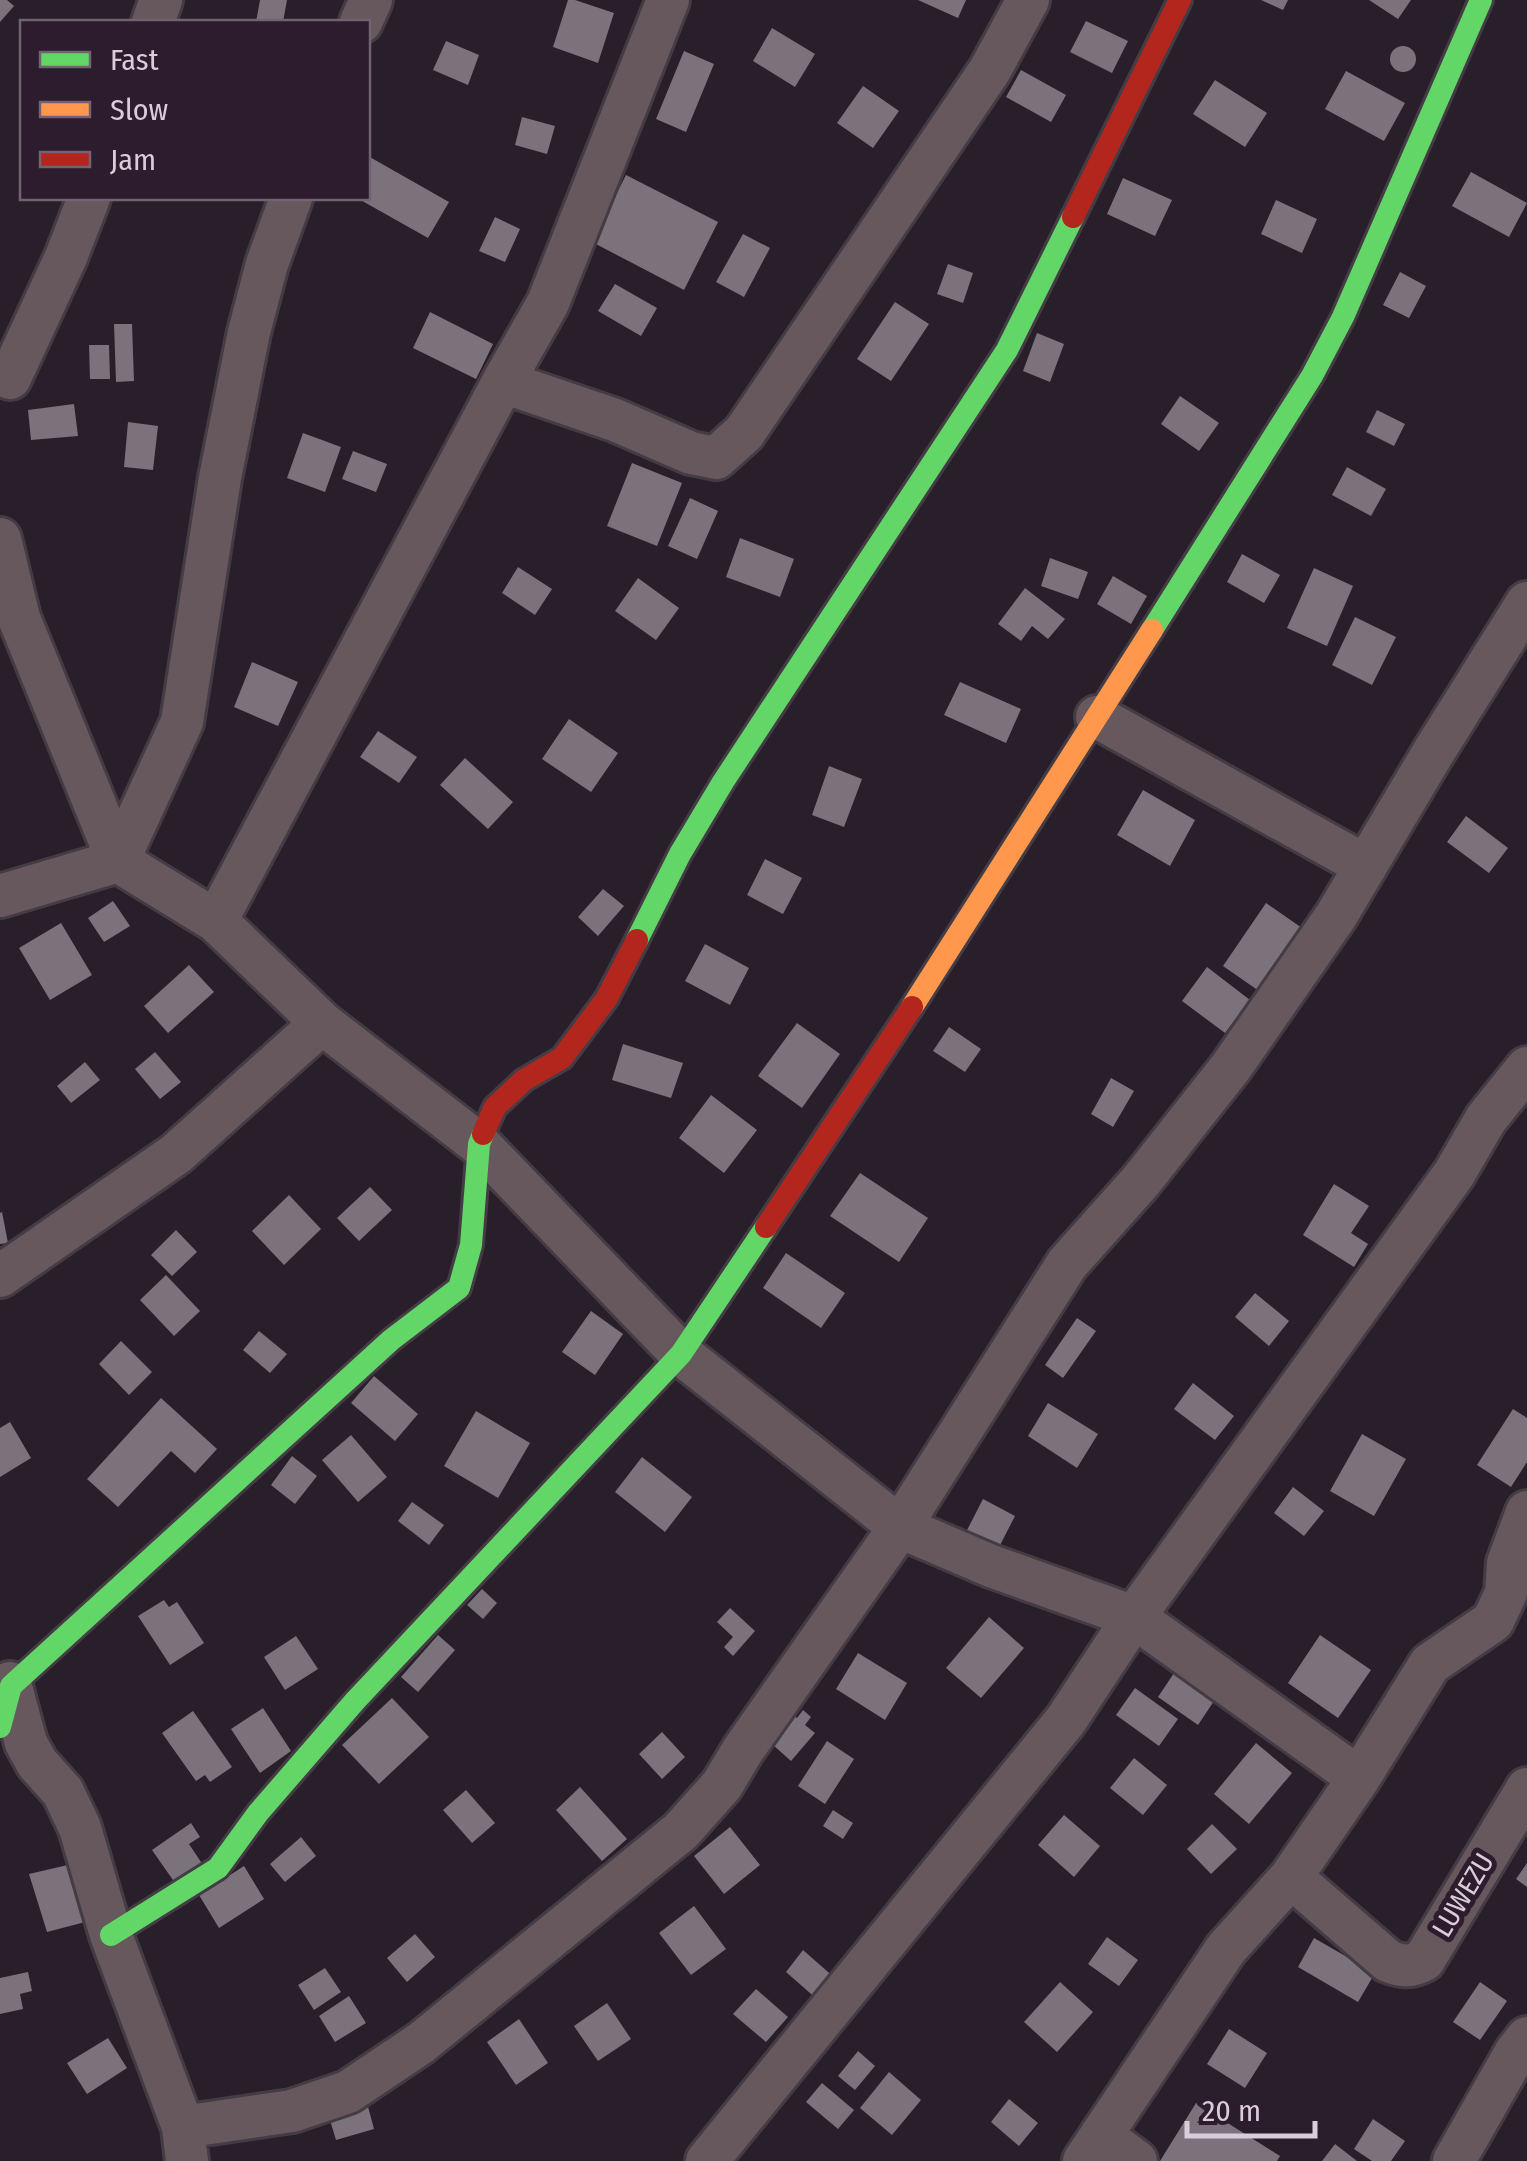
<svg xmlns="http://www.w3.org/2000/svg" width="1527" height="2161" viewBox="0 0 1527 2161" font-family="'Fira Sans Condensed',sans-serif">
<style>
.building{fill:#7b727b}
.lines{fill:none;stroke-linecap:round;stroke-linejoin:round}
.street-casing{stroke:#443c45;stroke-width:48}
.fast-casing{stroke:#443c45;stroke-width:28}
.slow-casing{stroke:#443c45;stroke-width:28}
.jam-casing{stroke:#443c45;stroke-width:28}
.street{stroke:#66585c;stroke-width:42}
.fast{stroke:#63d668;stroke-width:22}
.slow{stroke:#ff974d;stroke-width:22}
.jam{stroke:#b3261e;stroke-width:22}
.labels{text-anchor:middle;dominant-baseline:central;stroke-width:10;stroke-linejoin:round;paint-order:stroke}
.street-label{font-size:28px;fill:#d9cdd9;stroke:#2d1b2e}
</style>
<rect width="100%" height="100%" fill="#291f2a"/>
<path class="building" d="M0,0H7L14,6L0,22Z
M260,0H287L283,22H256Z
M568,0H575L614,13L598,63L553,47Z
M918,0H966L958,18Z
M1261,0H1288L1283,10Z
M1369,0H1411L1398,19Z
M1086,21L1128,41L1112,73L1070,52Z
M772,28L815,54L795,87L753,61Z
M446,41L479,55L468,85L433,70Z
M1390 59a13 13 0 1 1 26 0a13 13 0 1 1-26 0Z
M684,51L714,64L686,132L656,119Z
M1021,70L1066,95L1051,122L1006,97Z
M1346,71L1405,103L1384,141L1325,109Z
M1215,80L1267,113L1245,147L1193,114Z
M863,86L899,111L873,148L837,123Z
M522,117L555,126L547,154L515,145Z
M368,156L449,202L428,238L357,198H368Z
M1471,172L1527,203L1509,237L1452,206Z
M626,175L718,222L684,290L592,242Z
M1123,178L1172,200L1155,236L1107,214Z
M1276,200L1317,219L1302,253L1261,234Z
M495,217L520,229L505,262L479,251Z
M743,234L770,248L744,297L716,282Z
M948,264L973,273L963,303L937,294Z
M1400,272L1426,286L1409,318L1383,305Z
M615,284L657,308L641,336L598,311Z
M895,302L929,324L891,381L857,359Z
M430,312L493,344L476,379L413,348Z
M114,324H132L134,381L116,382Z
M1037,333L1064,344L1050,382L1023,371Z
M89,345H109L110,379H90Z
M1180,396L1219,423L1199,451L1161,424Z
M74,404L78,436L31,440L28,410Z
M1377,410L1405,424L1394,446L1366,432Z
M128,422L158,426L153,470L124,467Z
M303,433L341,447L325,492L287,478Z
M353,451L387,464L376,492L342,479Z
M632,463L682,483L657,546L607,526Z
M1347,467L1386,489L1371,516L1332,495Z
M690,498L718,511L697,559L668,546Z
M740,538L794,559L780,597L726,577Z
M1242,554L1280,575L1264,603L1227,582Z
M1050,558L1088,572L1078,599L1041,586Z
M518,567L552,589L535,615L502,593Z
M1314,568L1353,586L1327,646L1287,628Z
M1113,576L1147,596L1131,624L1097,604Z
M638,578L679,608L656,640L615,611Z
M1025,588L1065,619L1048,639L1032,626L1021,641L998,624Z
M1355,617L1396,637L1372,685L1332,665Z
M252,662L298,682L278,726L234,707Z
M960,682L1021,709L1006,743L944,715Z
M569,719L618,753L591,792L542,759Z
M378,731L417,757L399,783L360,757Z
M465,758L513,802L488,829L440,785Z
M829,766L862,779L844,827L812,815Z
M1143,790L1195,820L1170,866L1117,835Z
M1466,816L1508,848L1489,873L1447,842Z
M765,859L802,878L783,914L747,895Z
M603,889L624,906L598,936L578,917Z
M113,901L130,926L104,942L88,918Z
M1266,903L1302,928L1259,991L1223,966Z
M61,923L92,975L50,1000L19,948Z
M705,944L749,968L730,1005L685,981Z
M189,965L214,992L168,1033L144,1006Z
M1207,967L1250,1000L1225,1033L1182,1001Z
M797,1023L840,1054L802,1108L758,1076Z
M949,1027L981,1049L965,1072L933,1051Z
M623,1044L683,1063L671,1098L612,1080Z
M155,1052L181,1082L160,1099L135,1069Z
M85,1062L100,1080L71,1103L57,1086Z
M1111,1078L1134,1091L1113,1127L1091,1114Z
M711,1095L757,1130L724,1173L679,1138Z
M860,1173L928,1218L899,1262L830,1216Z
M1334,1184L1369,1206L1351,1233L1368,1244L1354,1267L1303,1235Z
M370,1187L392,1210L359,1241L337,1218Z
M289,1195L321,1229L284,1265L252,1231Z
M2,1212L8,1243L0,1244V1213Z
M176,1230L197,1252L172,1276L151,1255Z
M786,1253L845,1293L821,1328L763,1288Z
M166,1275L200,1311L174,1336L140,1300Z
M1255,1293L1289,1321L1269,1346L1235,1317Z
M591,1311L623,1334L595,1375L562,1352Z
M1077,1318L1096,1331L1063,1378L1045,1365Z
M259,1331L287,1354L270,1373L243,1350Z
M121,1341L152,1372L129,1395L99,1364Z
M374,1376L418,1414L395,1441L351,1403Z
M1193,1383L1234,1416L1215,1440L1174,1409Z
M161,1398L217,1449L195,1473L171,1451L118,1507L87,1479Z
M1048,1403L1098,1434L1077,1468L1028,1436Z
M1513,1409L1527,1418V1462L1511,1487L1477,1465Z
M476,1411L530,1443L498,1498L444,1466Z
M10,1422L31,1458L0,1477V1428Z
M1362,1434L1406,1459L1374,1516L1330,1491Z
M351,1435L387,1477L358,1502L322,1460Z
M292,1456L317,1476L295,1504L271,1485Z
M642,1457L692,1497L665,1532L615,1492Z
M1293,1487L1324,1511L1304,1536L1274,1513Z
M983,1499L1015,1516L995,1555L963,1538Z
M412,1502L444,1525L429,1545L398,1521Z
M482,1589L497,1603L483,1619L467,1605Z
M164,1600L169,1607L177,1602L204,1643L170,1665L138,1616Z
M730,1608L755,1631L733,1656L724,1647L733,1637L717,1622Z
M989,1617L1024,1648L981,1698L946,1668Z
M438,1635L455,1650L418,1692L401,1677Z
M1320,1635L1371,1670L1338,1718L1288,1683Z
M296,1636L318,1669L285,1690L264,1657Z
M858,1653L907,1683L885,1720L836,1689Z
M1180,1664L1220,1692L1198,1725L1158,1697Z
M1135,1688L1178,1719L1159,1746L1116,1715Z
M392,1698L429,1737L379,1784L342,1745Z
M263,1708L291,1751L260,1773L231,1729Z
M787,1710L797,1718L803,1710L811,1717L805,1725L815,1733L791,1761L764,1737Z
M193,1711L232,1767L210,1782L205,1775L196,1781L162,1733Z
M662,1732L685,1757L662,1779L639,1754Z
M827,1741L854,1759L825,1804L798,1786Z
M1256,1743L1292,1773L1249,1824L1214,1794Z
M1134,1758L1167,1785L1143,1815L1110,1788Z
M580,1787L627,1839L602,1861L556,1810Z
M466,1790L495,1823L472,1843L443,1810Z
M833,1810L853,1823L843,1839L823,1826Z
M1064,1815L1100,1846L1074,1877L1038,1845Z
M191,1823L200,1837L189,1844L203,1865L175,1883L152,1850Z
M1212,1824L1237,1849L1211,1874L1187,1849Z
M730,1827L760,1865L724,1894L694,1856Z
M301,1837L316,1856L285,1882L270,1864Z
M1527,1863V1887L1516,1879Z
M72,1864L89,1921L47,1932L29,1874Z
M244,1866L264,1899L219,1928L199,1895Z
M694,1906L726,1949L691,1975L659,1933Z
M415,1934L435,1957L407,1982L387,1958Z
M1107,1937L1138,1960L1119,1986L1088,1964Z
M1314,1938L1375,1973L1358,2002L1298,1967Z
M803,1950L836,1979L818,2000L786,1972Z
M325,1968L341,1992L314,2010L298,1985Z
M28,1972L32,1991L20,1994L23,2009L0,2014V1978Z
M1060,1982L1093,2012L1057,2052L1024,2022Z
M1480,1982L1507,2001L1480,2040L1453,2022Z
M756,1989L788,2017L766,2042L733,2014Z
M349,1996L366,2023L335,2042L319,2016Z
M607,2003L631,2039L598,2061L574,2026Z
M519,2019L548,2063L516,2085L487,2042Z
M1229,2029L1267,2053L1245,2088L1207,2064Z
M108,2038L127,2068L87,2094L67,2063Z
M858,2051L875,2066L855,2090L838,2076Z
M889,2072L921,2100L892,2135L860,2108Z
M822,2083L854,2110L838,2129L806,2102Z
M366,2099L374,2129L336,2140L327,2110Z
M1009,2099L1038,2123L1019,2146L991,2122Z
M1196,2103L1280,2156L1277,2161H1160Z
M1373,2119L1405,2141L1391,2161H1372L1354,2149Z
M1335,2144L1357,2161H1322Z"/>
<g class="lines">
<g class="street-casing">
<path id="street" d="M153,22L161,0
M361,22L371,0
M10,378L66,257L89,198
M503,382L615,420L691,453L716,458L744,433L990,70L1028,0
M0,539L19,618L118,861L216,921L322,1023L479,1144L681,1354L900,1527L991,1566L1134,1617L1359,1778
M1097,717L1366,866
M0,896L118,861L182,722L220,478L249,332L267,264L291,198
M216,921L503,382L548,303L668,0
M0,1276L176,1154L322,1023
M10,1683L26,1743L37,1763L63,1792L80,1828L111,1935L183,2127L187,2161
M1291,1877L1388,1961C1403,1967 1411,1967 1424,1960L1527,1789
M183,2127L292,2111L348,2092L421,2043L681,1831L722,1785L743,1750L900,1527L1067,1264L1141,1181L1231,1067L1336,916L1433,753L1527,603
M1101,2135L1136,2161
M707,2161L1066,1720L1134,1617L1454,1174L1486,1119L1527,1068
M1084,2161L1226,1949L1291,1877L1359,1778L1430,1664L1493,1621L1506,1593L1508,1563L1527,1512
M1454,2161L1516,2052L1527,2038"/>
</g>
<g class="fast-casing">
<path id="fast" d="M1152,630L1312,376L1343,317L1481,0
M637,940L680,854L723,782L1007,350L1073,217
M0,1727L11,1686L391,1340L459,1288L471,1245L479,1144L483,1134
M111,1935L218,1868L258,1813L355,1701L681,1354L766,1227"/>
</g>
<g class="slow-casing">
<path id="slow" d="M912,1007L1152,630"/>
</g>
<g class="jam-casing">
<path id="jam" d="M1073,217L1180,0
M483,1134L495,1107L524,1080L562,1058L607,998L637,940
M766,1227L912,1007"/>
</g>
<use href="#street" class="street"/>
<use href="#fast" class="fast"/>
<use href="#slow" class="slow"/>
<use href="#jam" class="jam"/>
</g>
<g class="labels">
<g class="street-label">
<text transform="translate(1463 1895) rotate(-59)">LUWEZU</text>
</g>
</g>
<rect x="20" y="20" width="350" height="180" fill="#2d1b2e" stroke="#726272" stroke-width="2.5"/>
<rect x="40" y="52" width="50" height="15" fill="#63d668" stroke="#726272" stroke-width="2.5"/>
<text x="110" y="70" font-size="30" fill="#d9cdd9">Fast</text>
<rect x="40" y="102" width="50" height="15" fill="#ff974d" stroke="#726272" stroke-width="2.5"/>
<text x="110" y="120" font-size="30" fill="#d9cdd9">Slow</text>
<rect x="40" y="152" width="50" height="15" fill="#b3261e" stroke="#726272" stroke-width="2.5"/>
<text x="110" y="170" font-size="30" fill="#d9cdd9">Jam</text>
<path d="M1187 2121v15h128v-15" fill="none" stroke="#d9cdd9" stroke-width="5"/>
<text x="1202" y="2121" font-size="30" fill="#d9cdd9" stroke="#2d1b2e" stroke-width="8" paint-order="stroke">20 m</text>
</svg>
